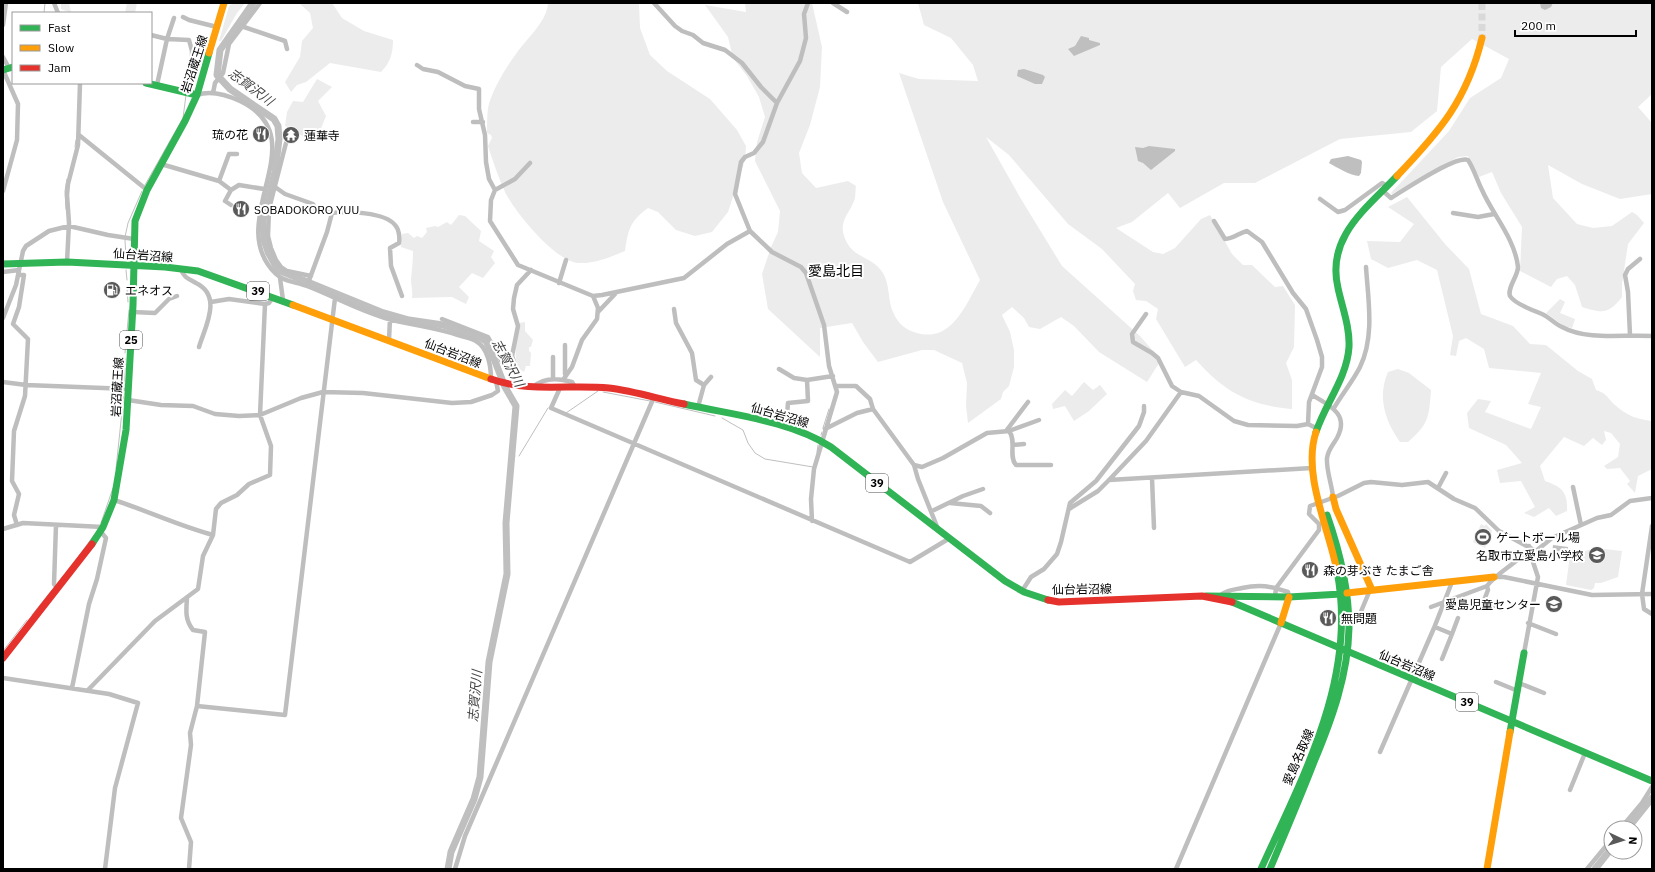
<svg xmlns="http://www.w3.org/2000/svg" width="1655" height="872" viewBox="0 0 1655 872" font-family="'IBM Plex Sans','Noto Sans JP',sans-serif">
<style>
.green{fill:#ececec}
.water{fill:#bfbfbf}
.lines{fill:none;stroke-linecap:round;stroke-linejoin:round}
.stream{stroke:#bfbfbf;stroke-width:1}
.river{stroke:#bfbfbf;stroke-width:7}
.secondary-tunnel{stroke:#d9d9d9;stroke-width:7;stroke-dasharray:7 3.5;stroke-linecap:butt}
.street{stroke:#bebebe;stroke-width:4.5}
.fast{stroke:#30b455;stroke-width:7}
.slow{stroke:#ff9f0a;stroke-width:7}
.jam{stroke:#e5322d;stroke-width:7}
.labels{text-anchor:middle;dominant-baseline:central;stroke-width:4;stroke-linejoin:round;paint-order:stroke}
.shield{fill:#fff;stroke:#4c4c4c;stroke-width:1}
.shield-label{font-size:11px;font-weight:bold;fill:#000}
.street-label{font-size:12px;fill:#000;stroke:#fff}
.poi-label{font-size:12px;fill:#000;stroke:#fff;text-anchor:start}
.water-label{font-size:13px;font-style:italic;fill:#444;stroke:#fff}
.quarter-label{font-size:14px;fill:#000;stroke:#fff}
</style>
<rect width="100%" height="100%" fill="#fff"/>
<path class="green" d="M61,3H69L71,13L61,9Z
M127,3H137L135,13H125Z
M233,3H245L237,13L221,41H219L229,6Z
M299,3H332L342,18L364,31L393,40C393,54 390,63 381,72L330,63L306,82L297,85L291,92L285,82L300,57L302,41L313,28L310,13Z
M548,3H639L640,28L650,55L667,71L710,99L737,130L746,146L745,160L728,212L712,232L695,236L676,230L658,212L648,208C630,221 628,230 625,251C610,257 595,264 578,263C555,261 515,212 505,192C498,177 493,161 488,146L492,138L491,135L487,133C487,125 487,116 488,108C491,92 506,67 516,54C526,39 547,22 548,3Z
M745,3H812L822,47L820,87L810,125L799,153L802,173L816,188L848,181L856,186C855,191 856,197 854,201C850,212 841,219 843,232C849,258 867,254 880,269C891,282 887,298 893,312C898,324 906,330 917,333C952,343 966,304 980,280L943,202L899,73L919,79L978,81L973,65L951,38L924,25L918,3H1652V94L1638,107L1652,123V194L1620,199L1582,184L1548,165L1553,198L1577,224L1593,228L1612,226L1632,212L1637,215L1644,223L1628,244L1622,284V297C1608,315 1602,313 1582,307L1575,285L1567,276L1557,279L1551,287L1520,271L1522,227L1501,193L1492,172L1479,177L1468,156L1458,157L1392,194L1391,193L1449,131L1470,98L1501,78L1509,59L1472,39L1441,67L1437,111L1411,132L1340,139L1255,183H1224L1180,208L1168,193L1132,222L1116,228L1153,252L1163,254L1175,248L1201,219L1210,215L1232,254L1243,265H1252L1275,287L1283,286L1295,305L1294,347L1286,363L1292,380V409C1248,405 1225,392 1196,360L1185,367L1156,319L1158,309L1146,301L1136,300L1133,291L1135,284L1102,249L1068,224L1009,155L986,137L1021,199L1062,266L1140,336L1161,360L1147,382L1099,352L1074,326L1061,317L1040,329L1029,327L1024,318L1012,307L1002,315L1010,332L1014,350V367L1009,386L1003,392L1001,399L968,423L966,406L967,383L962,363L934,350H922L878,362L863,342L852,323L820,328V357L768,309L762,274L771,247L778,232L780,211L755,161L757,142L765,117L759,97L747,76L733,58L728,37L705,5L746,12Z
M317,79L332,87L318,101L326,116L318,136L308,139L285,126L287,112L293,101L303,102Z
M1407,197L1445,244L1469,269L1481,314L1513,326L1530,344L1546,345L1578,371L1592,379L1596,390C1608,394 1607,398 1615,405C1627,416 1637,419 1652,421V469L1638,476L1635,493L1627,484L1630,481L1620,468L1607,469L1604,466L1618,457L1620,444L1611,433L1604,431L1606,440L1602,445L1593,438L1584,446L1564,437L1540,466L1545,481C1562,487 1568,492 1567,511L1556,516L1549,508L1534,517L1524,513L1535,507L1521,481L1500,483L1497,470L1522,463L1506,445L1469,428L1467,413L1478,399L1491,401L1485,412L1531,429L1541,407L1528,404L1541,373L1489,368L1484,349L1466,338L1459,341L1456,356L1450,355L1453,336L1437,270L1417,260L1388,268L1371,259L1367,241L1400,242L1414,224L1388,207Z
M459,215L465,216L481,231L479,241L494,251L491,257L495,263L483,278L472,273L459,287L469,297L466,304L452,297L412,298C413,291 411,286 411,279C412,270 413,260 413,251L401,247L402,234L408,233L414,238L417,236L422,238L427,232L426,228L435,226L438,227L447,222L451,225Z
M1560,299L1565,302L1560,313L1575,319L1572,328L1564,326L1546,313Z
M525,322V331L533,340L531,347H529V351L531,353L530,366H526L524,372L518,368C512,349 519,342 519,323Z
M1398,369L1409,373L1431,390C1429,417 1429,424 1408,442H1400C1385,421 1377,397 1388,372Z
M1084,382L1093,390L1100,385L1107,394L1089,411L1074,421L1065,406L1053,409L1052,404L1065,390L1072,396Z
M1481,524L1485,526L1486,524L1492,531L1485,548L1473,542Z
M1596,548L1622,551L1618,577L1601,583H1595L1594,588L1591,590L1566,585L1570,555Z"/>
<path class="water" d="M1540,3H1553L1551,7L1545,10L1541,8Z
M1081,36L1089,38V40L1100,43V45L1074,56L1068,49L1075,46Z
M1024,69L1043,75L1045,77L1042,84H1035L1017,76L1018,70Z
M1149,146L1175,149V151L1151,170L1143,163L1138,161L1135,147L1143,148Z
M1348,156L1361,160L1362,162L1361,173L1359,176C1351,176 1336,167 1329,163L1331,159Z
M1553,545L1568,547L1567,556L1552,555Z"/>
<g class="lines">
<path class="stream" d="M44,13L45,3
M187,89L192,88V68
M75,147L76,140
M145,185L183,118L186,95
M66,209L65,191L67,179
M125,237L128,223L142,191
M125,240L126,257
M126,270L127,280
M127,288L128,302
M125,353L129,310
M125,365V358
M124,386L125,368
M603,392L650,401
M655,402L715,416
M566,413L598,391
M722,418L743,430L748,443L755,453L765,459L813,467
M823,428L829,409
M821,435L822,432
M817,452L818,445
M512,456H515
M519,456L548,408
M116,469L124,392
M101,523L113,488
M76,560L94,535
M57,584L64,575
M32,615L52,590
M3,651L27,620"/>
<path class="river" d="M253,3L220,50L217,75L230,89L274,119L278,126L279,139L275,172L263,220L264,240L268,252L278,270L381,312L409,320L443,325L480,337L486,341L491,351L505,387L516,406L506,523L507,574L489,662L480,777L474,799L451,852L448,869
M1628,828L1652,798
M1595,869L1611,849"/>
<path class="secondary-tunnel" d="M1482,3V38"/>
<path class="street" d="M54,3L58,13
M654,3L675,26L682,31L693,35L703,43L725,50L742,63L761,87L777,103
M808,3L804,14L806,38L800,61L777,103L763,142L754,153L745,157L741,162L735,194L750,231L772,252L801,267L806,273L824,325L829,366L837,392L814,469L811,499L812,521
M833,3L847,12
M183,17L189,20L217,27
M3,25L6,3
M241,26L285,41L287,49
M151,35L167,39L189,40L192,51V66
M3,57L9,68
M417,65L423,69L438,72L465,86L479,89V109L485,135L486,162L489,179L495,190L491,200L490,221L518,265L593,296L602,295L684,278L727,244L750,231
M3,70L18,104L17,140L3,191
M157,85L167,39L174,18
M213,93L215,83L223,73L229,44L260,3
M197,95C211,90 227,95 240,101C319,139 221,221 276,274C284,282 297,282 307,286C333,296 358,310 385,318C410,325 434,327 458,335C464,337 471,338 476,341C488,348 491,366 491,379
M473,122H483
M79,135L147,190
M286,143L269,209L268,236L271,248L276,260L281,267L287,271L311,276
M161,164L219,181L231,190L239,185L264,189
M219,181L229,154H237
M275,187L285,194L313,204L316,210L332,213
M495,190L515,179L530,163
M1383,191L1391,198C1404,190 1456,155 1468,160C1474,169 1477,180 1482,190C1493,215 1515,239 1518,267C1518,276 1507,288 1510,296C1514,303 1534,311 1542,314C1549,317 1555,324 1562,327C1588,341 1624,334 1652,336
M1320,199L1338,212L1345,210L1382,183L1387,186
M231,205L225,201L231,190
M1453,213L1478,217L1494,214
M1214,221L1225,239C1233,239 1239,233 1247,231L1262,242L1293,293L1306,309L1317,340L1322,357V367L1309,402L1308,424
M67,262L69,223L67,195L68,184L78,145L80,83
M181,269C183,277 189,279 196,283C223,296 205,327 199,347
M3,272L19,270
M280,278L283,300
M559,283L566,260
M307,286L327,232L332,213C346,211 385,212 395,225C399,229 400,238 399,243L390,248L391,266L402,296
M211,302L229,299L265,304
M674,309L676,323L692,353L696,380L704,385
M133,312L155,313L169,299L177,296
M598,312L616,293
M1146,314L1132,334L1133,342L1152,353L1158,358L1172,386L1181,392L1199,396L1234,421L1248,425L1297,426L1308,424L1316,428
M3,318L16,285L23,251L26,246L49,231L69,226L108,235L134,239
M442,319L488,337L503,364L518,374
M1630,335L1628,292L1625,275L1628,269L1640,259
M389,340L390,319
M565,345V374
M553,357V378
M779,369L794,378L807,380
M563,380L572,382L575,387
M3,382L26,385L129,389
M522,386L512,356L518,326L513,309L514,298L517,285L531,270
M836,386H856L870,399L873,409
M533,387C541,380 552,378 563,380L572,367L582,340L597,319L598,308L593,296
M560,388L551,408L910,562L950,538
M1312,395C1329,405 1350,414 1337,438C1333,445 1328,450 1327,458C1326,470 1332,485 1333,497
M128,400L161,405L193,406L215,414L239,416L260,415L301,398L323,392L363,393L452,403L471,402L492,395L498,391L496,381
M698,407L704,385L711,377
M1334,408C1342,394 1353,381 1360,367C1375,336 1368,299 1366,267
M786,427L788,403L808,401L807,380L833,376
M825,429L857,413L873,409L914,465L918,479L938,529
M1006,431L1028,402
M1009,431L1039,420
M1013,445L1024,444
M914,465L922,467L943,458L987,433L1009,431C1017,441 1008,456 1016,465H1051
M1152,478L1154,528
M1109,480L1312,468
M1573,487L1581,525
M1438,488L1446,473
M114,500C148,511 179,526 213,535
M950,503L981,506L990,513
M1069,509L1098,491L1109,480L1146,441L1181,392
M932,511L963,496L983,489
M17,525L14,515L19,494L12,481L14,431L25,396L28,339L13,324L19,307L24,275H18
M56,525L54,584L58,589
M1652,526L1642,594L1644,609L1652,614
M3,529L23,523L103,527
M1494,577H1504L1592,595L1652,594
M1022,591L1031,577L1044,569L1057,554L1061,542L1070,503L1096,481L1139,426L1144,412V406
M1219,596C1227,590 1232,590 1242,588C1260,584 1270,586 1288,592L1289,597
M1275,597L1276,588L1319,530V524L1309,514L1310,506L1338,496L1364,483L1371,482L1402,485L1428,482L1454,499L1475,508L1499,531L1536,551
M187,598C186,611 185,620 193,630L205,632L197,706L190,733L191,745L181,818L191,842L189,869
M1484,601L1502,609
M1431,607L1487,586
M1481,608L1488,590L1487,586C1499,570 1520,563 1529,546
M1357,621L1370,590
M1528,623L1556,634
M1435,627L1452,634L1458,618
M1524,653L1538,577L1533,562L1536,551L1552,538L1597,518L1611,515L1630,501L1652,498
M1442,659L1452,634
M3,678L109,694L138,703L115,788L105,869
M1496,682L1518,691
M1519,683L1544,693
M72,688L89,604L97,579L106,538L101,532
M88,690L155,621L198,589L203,556L213,535L216,509L221,503L237,495L249,484L270,475L271,446L260,415L265,304L269,303L273,297
M197,706L285,715L335,298
M1380,752L1434,628L1452,582
M1570,790L1585,753
M1621,828L1642,803L1652,787
M455,869L465,836L493,771L654,397
M1176,869L1281,623
M1587,869L1611,840"/>
<path class="fast" d="M3,70L13,67
M146,83L197,95
M3,264L67,262L165,267L198,271L293,305
M684,404C732,415 789,420 831,447L1005,581L1024,592L1048,600
M1316,432C1325,404 1347,378 1349,347C1350,327 1342,307 1338,288C1326,237 1366,209 1397,176
M92,544L103,527L114,500L126,430L133,305L135,221L147,190L185,121L197,95L209,53
M1206,596L1289,597L1341,594
M1232,602L1652,781
M1510,732L1524,653
M1261,869C1303,776 1358,677 1337,571
M1270,869C1285,833 1300,798 1314,762C1332,719 1348,675 1349,628C1349,589 1340,552 1327,515"/>
<path class="slow" d="M209,53L224,3
M1397,176C1440,131 1467,100 1482,38
M293,305L491,379
M1316,432C1302,474 1329,529 1337,571
M1333,497L1336,509L1372,590
M1347,593L1494,577
M1281,623L1289,597
M1487,869L1510,732"/>
<path class="jam" d="M491,379C530,393 569,384 609,388C634,391 659,399 684,404
M1048,600L1059,602L1202,596L1232,602
M3,658L92,544"/>
</g>
<defs>
<g id="restaurant-disc" transform="scale(0.9)"><circle r="9.5" fill="#595959" stroke="#fff"/><path d="M-5-6h1v4h1v-4h1v4h1v-4h1v5L-1.5 .5V6h-2V.5L-5-1ZM5-6V6H3V1.5H1.5Q1.5-4 5-6Z" fill="#fff"/></g>
<g id="temple-disc" transform="scale(0.9)"><circle r="9.5" fill="#595959" stroke="#fff"/><path d="M0-6L5-2H3V0L6.5 2.5H4V6H1.5V3h-3V6H-4V2.5H-6.5L-3 0V-2H-5Z" fill="#fff"/></g>
<g id="fuel-disc" transform="scale(0.9)"><circle r="9.5" fill="#595959" stroke="#fff"/><path d="M-5.5-6h7V0h2V4h1.3V-2.5L3-4.5l.8-.8L6-3V5H2.5V1h-1V6h-7ZM-4.2-4.7v3.2H.2V-4.7Z" fill="#fff"/></g>
<g id="stadium-disc" transform="scale(0.9)"><circle r="9.5" fill="#595959" stroke="#fff"/><path d="M0-5a6.5 5 0 1 0 0 10a6.5 5 0 1 0 0-10ZM-3.5-1.8h7v3.6h-7Z" fill="#fff"/></g>
<g id="school-disc" transform="scale(0.9)"><circle r="9.5" fill="#595959" stroke="#fff"/><path d="M0-5L7-2L0 1L-7-2ZM-4 1L0 2.5L4 1V4Q0 6-4 4Z" fill="#fff"/></g>
</defs>
<g fill-rule="evenodd">
<use href="#restaurant-disc" x="261" y="134"/>
<use href="#temple-disc" x="291" y="135"/>
<use href="#restaurant-disc" x="241" y="209"/>
<use href="#fuel-disc" x="112" y="290"/>
<use href="#stadium-disc" x="1483" y="537"/>
<use href="#school-disc" x="1597" y="555"/>
<use href="#restaurant-disc" x="1310" y="570"/>
<use href="#school-disc" x="1554" y="604"/>
<use href="#restaurant-disc" x="1328" y="618"/>
</g>
<g class="labels">
<g class="shield">
<rect x="247" y="282" width="22" height="18" rx="3"/>
<rect x="120" y="331" width="22" height="18" rx="3"/>
<rect x="866" y="474" width="22" height="18" rx="3"/>
<rect x="1456" y="693" width="22" height="18" rx="3"/>
</g>
<g class="shield-label">
<text x="258" y="291">39</text>
<text x="131" y="340">25</text>
<text x="877" y="483">39</text>
<text x="1467" y="702">39</text>
</g>
<g class="street-label">
<text transform="translate(194 64) rotate(-72)">岩沼蔵王線</text>
<text transform="translate(143 255) rotate(4)">仙台岩沼線</text>
<text transform="translate(453 353) rotate(21)">仙台岩沼線</text>
<text transform="translate(117 387) rotate(-87)">岩沼蔵王線</text>
<text transform="translate(780 415) rotate(16)">仙台岩沼線</text>
<text transform="translate(1082 589) rotate(-1)">仙台岩沼線</text>
<text transform="translate(1407 665) rotate(23)">仙台岩沼線</text>
<text transform="translate(1298 757) rotate(-67)">愛島名取線</text>
</g>
<g class="poi-label">
<text x="248" y="134" text-anchor="end">琉の花</text>
<text x="304" y="135">蓮華寺</text>
<text x="254" y="209">SOBADOKORO YUU</text>
<text x="125" y="290">エネオス</text>
<text x="1496" y="537">ゲートボール場</text>
<text x="1584" y="555" text-anchor="end">名取市立愛島小学校</text>
<text x="1323" y="570">森の芽ぶき たまご舎</text>
<text x="1541" y="604" text-anchor="end">愛島児童センター</text>
<text x="1341" y="618">無問題</text>
</g>
<g class="water-label">
<text transform="translate(251 87) rotate(37)">志賀沢川</text>
<text transform="translate(508 363) rotate(62)">志賀沢川</text>
<text transform="translate(475 696) rotate(-85)">志賀沢川</text>
</g>
<g class="quarter-label">
<text x="836" y="271">愛島北目</text>
</g>
</g>
<rect width="1655" height="872" fill="none" stroke="#000000" stroke-width="8"/>
<rect x="12" y="12" width="140" height="72" fill="#ffffff" stroke="#999999"/>
<rect x="20" y="25" width="20" height="6" fill="#30b455" stroke="#999999"/>
<text x="48" y="32" font-size="12" fill="#000000">Fast</text>
<rect x="20" y="45" width="20" height="6" fill="#ff9f0a" stroke="#999999"/>
<text x="48" y="52" font-size="12" fill="#000000">Slow</text>
<rect x="20" y="65" width="20" height="6" fill="#e5322d" stroke="#999999"/>
<text x="48" y="72" font-size="12" fill="#000000">Jam</text>
<g transform="translate(1623 840) rotate(94)"><circle r="19" fill="#ffffff" stroke="#999999"/>
<path d="M0-3L7 15L0 10L-7 15Z" fill="#595959"/>
<text y="-6" font-size="11" font-weight="bold" text-anchor="middle" fill="#000000">N</text>
</g>
<path d="M1515 30v6h121v-6" fill="none" stroke="#000000" stroke-width="2"/>
<text x="1521" y="30" font-size="12" fill="#000000" stroke="#ffffff" stroke-width="3" paint-order="stroke">200 m</text>
</svg>
